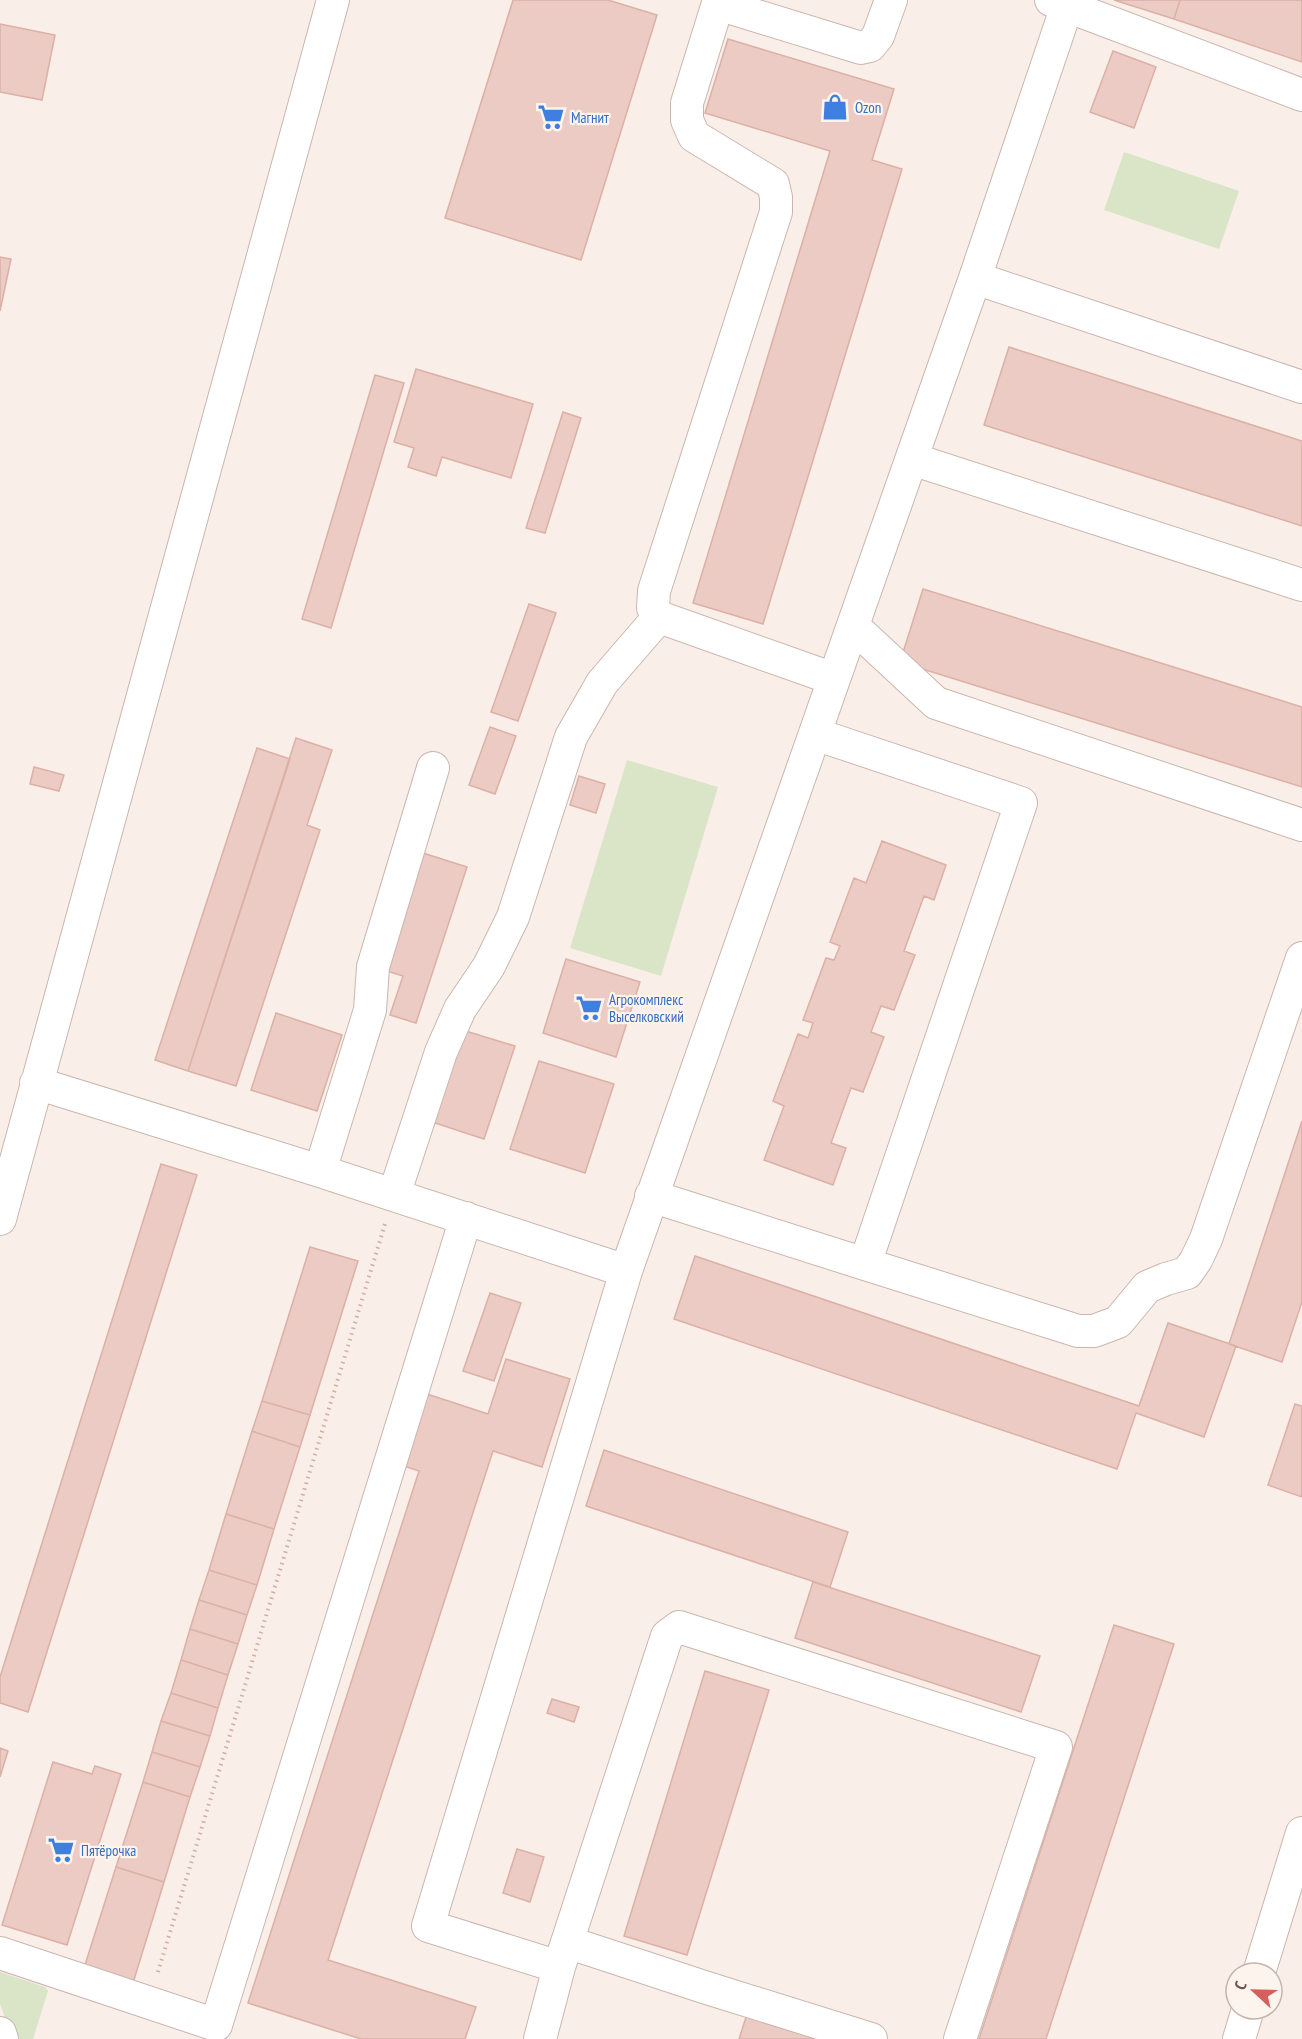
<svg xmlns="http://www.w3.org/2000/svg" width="1302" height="2039" viewBox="0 0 1302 2039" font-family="'PT Sans Narrow',sans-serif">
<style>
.green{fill:#dae5c8}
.building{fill:#ebcbc3;stroke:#dcb0a6;stroke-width:1.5}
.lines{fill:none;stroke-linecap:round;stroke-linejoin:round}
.minor-casing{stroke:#cab6af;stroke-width:34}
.path{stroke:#d0aea6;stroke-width:4;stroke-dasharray:1.5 4.5;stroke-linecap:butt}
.minor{stroke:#fff;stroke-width:32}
.labels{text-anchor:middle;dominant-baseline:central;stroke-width:4.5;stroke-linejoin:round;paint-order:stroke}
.shop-label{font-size:15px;fill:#366cbe;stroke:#fdf4ee;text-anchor:start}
</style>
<rect width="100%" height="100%" fill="#f9efe8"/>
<path class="green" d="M1124,152L1239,191L1219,249L1104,210Z
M627,760L718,787L661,976L570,948Z
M0,1972L45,1987L48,1991L33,2039H13L0,2004Z"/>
<path class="building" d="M513,0H608L657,15L581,260L445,218Z
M1114,0H1180L1174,19Z
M1180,0H1302V62L1174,19Z
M0,24L55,35L42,100L0,92Z
M728,39L894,89L872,160L902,169L763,624L693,603L830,151L705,113Z
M1113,51L1156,67L1134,128L1090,112Z
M0,257L11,259L0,311Z
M1009,347L1302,441V526L984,425Z
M416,369L533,404L511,478L442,457L436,476L408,467L414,448L394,442Z
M375,375L404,383L331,628L302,619Z
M563,412L581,418L545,533L526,528Z
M923,589L1302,707V787L900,662Z
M529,604L556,613L518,721L491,712Z
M490,727L516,736L495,794L469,785Z
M296,738L332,750L307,825L320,830L236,1086L188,1071Z
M257,748L290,759L188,1071L155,1060Z
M34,767L64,775L59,791L30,784Z
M579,776L605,784L596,813L570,805Z
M882,841L946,865L934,900L924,896L904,951L915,955L894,1010L881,1006L871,1032L884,1037L863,1092L851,1088L831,1143L846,1148L833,1185L764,1160L784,1106L773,1101L798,1034L808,1038L813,1023L803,1020L826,958L834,960L840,946L830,942L854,878L866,883Z
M423,853L467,867L416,1023L390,1015L403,976L384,970Z
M566,959L640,982L616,1057L543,1033Z
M276,1013L342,1035L317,1111L251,1090Z
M459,1029L515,1046L484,1139L429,1121Z
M539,1061L614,1084L585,1173L510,1149Z
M1302,1121V1302L1282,1362L1229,1344Z
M161,1164L197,1175L28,1712L0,1703V1677Z
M310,1247L358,1261L310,1415L262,1401Z
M695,1256L1139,1406L1168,1323L1236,1346L1204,1437L1136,1413L1117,1469L674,1319Z
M490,1293L521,1303L494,1381L463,1371Z
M506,1359L570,1379L542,1467L493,1451L328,1960L476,2007L465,2039H361L248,2003L419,1471L401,1465L424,1393L488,1414Z
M262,1401L310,1415L300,1447L252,1431Z
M1295,1404L1302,1406V1497L1268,1485Z
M252,1431L300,1447L274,1529L226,1514Z
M604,1450L848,1532L830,1587L586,1506Z
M226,1514L274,1529L257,1585L209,1570Z
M209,1570L257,1585L247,1615L199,1600Z
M813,1582L1040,1656L1021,1712L795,1638Z
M199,1600L247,1615L238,1644L190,1629Z
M1114,1625L1174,1644L1046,2039H979Z
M190,1629L238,1644L228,1675L181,1660Z
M181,1660L228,1675L218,1708L171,1693Z
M705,1671L769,1690L687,1955L624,1936Z
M171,1693L218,1708L210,1736L161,1721Z
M552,1699L579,1707L574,1722L547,1713Z
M161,1721L210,1736L200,1767L152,1752Z
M0,1748L8,1751L0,1777Z
M152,1752L200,1767L190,1797L143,1782Z
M53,1762L92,1774L95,1766L121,1774L67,1945L2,1925Z
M143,1782L190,1797L164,1882L116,1867Z
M517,1849L544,1857L530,1902L503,1893Z
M116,1867L164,1882L133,1983L84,1968Z
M747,2014L825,2039H739Z"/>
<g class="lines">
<g class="minor-casing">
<path id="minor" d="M719,0L687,103V120L694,136L773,184L776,197V212L654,591L653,608L659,617L834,679
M718,4L861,48L870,46L878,36L891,0
M1067,6L1302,95
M975,278L1302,387
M912,459L1302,585
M853,626L936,703L1302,825
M36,1083L320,1171L626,1271L975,278L1067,6L1051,0
M320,1171L370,1010L373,967L433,768
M394,1195L441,1052L460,1009L489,966L513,917L571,737L602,683L659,617
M651,1196L865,1264L1021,803L815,734
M0,1219L333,0
M865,1264L1078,1331H1094L1118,1322L1147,1287L1166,1279L1187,1273L1196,1260L1206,1239L1302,958
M567,1942L707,1988L871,2039
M0,1953L216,2025L466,1218
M559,1967L667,1636L679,1627L1056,1747L960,2039
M1259,1973L1302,1833
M0,2033L2,2039
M540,2039L559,1967L428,1926L626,1271
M1239,2039L1248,2009"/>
</g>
<path class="path" d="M158,1972L385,1224"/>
<use href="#minor" class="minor"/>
</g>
<defs>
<g id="shop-bare" transform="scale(2.07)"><path d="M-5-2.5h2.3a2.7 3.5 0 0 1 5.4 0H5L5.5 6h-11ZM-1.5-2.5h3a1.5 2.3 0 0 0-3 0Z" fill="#3f7fe0" stroke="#fdf4ee" stroke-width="2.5" paint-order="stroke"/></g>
<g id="supermarket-bare" transform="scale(2.07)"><path d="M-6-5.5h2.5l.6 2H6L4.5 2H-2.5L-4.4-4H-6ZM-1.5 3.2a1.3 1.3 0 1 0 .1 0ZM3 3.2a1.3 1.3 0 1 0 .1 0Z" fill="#3f7fe0" stroke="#fdf4ee" stroke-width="2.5" paint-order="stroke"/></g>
</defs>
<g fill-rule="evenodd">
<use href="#shop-bare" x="835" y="107"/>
<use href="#supermarket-bare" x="551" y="117"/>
<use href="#supermarket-bare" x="589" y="1008"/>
<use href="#supermarket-bare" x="61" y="1850"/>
</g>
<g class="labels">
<g class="shop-label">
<text x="855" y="107">Ozon</text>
<text x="571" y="117">Магнит</text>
<text x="609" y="999">Агрокомплекс<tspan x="609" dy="17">Выселковский</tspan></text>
<text x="81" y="1850">Пятёрочка</text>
</g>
</g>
<g transform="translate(1254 1991) rotate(292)"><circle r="28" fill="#fdf4ee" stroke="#c5b4ae" stroke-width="1.5"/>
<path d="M0-4.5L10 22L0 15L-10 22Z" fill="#d3605d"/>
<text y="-9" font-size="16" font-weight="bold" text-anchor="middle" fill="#70554f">С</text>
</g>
</svg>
